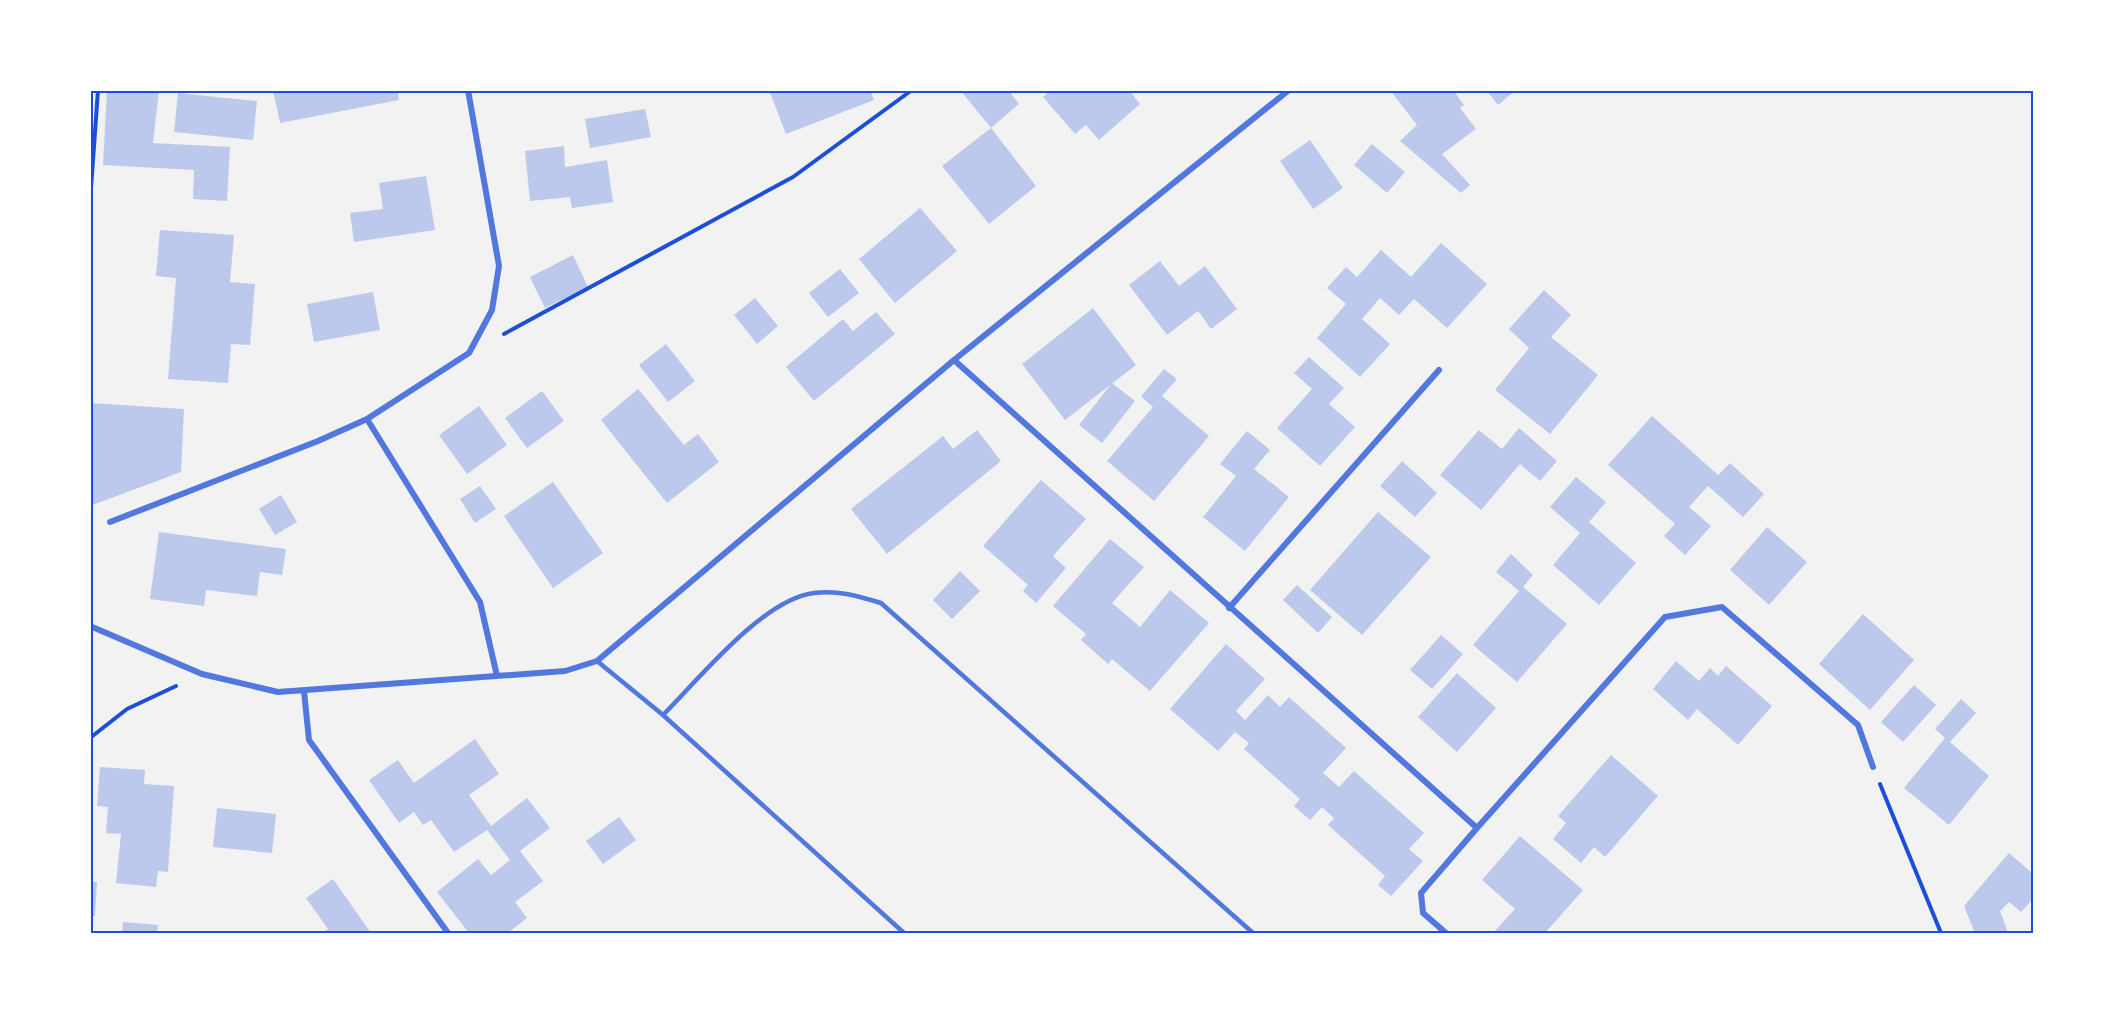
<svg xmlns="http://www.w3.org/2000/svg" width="2123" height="1023" viewBox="0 0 2123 1023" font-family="'Varela Round',sans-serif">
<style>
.building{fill:#bdc9ec}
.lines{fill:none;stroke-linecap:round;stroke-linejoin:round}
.path{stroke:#1d4ed8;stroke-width:4}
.service{stroke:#5277de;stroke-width:4.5}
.minor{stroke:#5277de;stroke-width:6}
.neatline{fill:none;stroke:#1d4ed8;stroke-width:2}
</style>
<rect width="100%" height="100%" fill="#f2f2f2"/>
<path class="building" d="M107,90H159L153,143L230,147L227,201L193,199L194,170L103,165Z
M273,90H397L399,100L280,123Z
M769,90H870L874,100L786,134Z
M960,90H1008L1019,104L991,128Z
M1051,90H1129L1140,104L1099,140L1086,125L1075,134L1043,97Z
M1390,90H1453L1464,105L1460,108L1476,129L1442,154L1470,185L1461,193L1400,141L1417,125Z
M1486,90H1516L1498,105Z
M178,93L257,101L253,140L174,132Z
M645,109L651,137L590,148L585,119Z
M991,128L1036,186L989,224L942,166Z
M1310,140L1343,188L1313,209L1280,161Z
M1372,144L1405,172L1387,193L1354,165Z
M564,146L565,167L607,160L613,202L572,208L570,197L530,201L525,151Z
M426,176L435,230L354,242L350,213L383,209L379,183Z
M920,208L957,251L895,303L859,259Z
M160,230L234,235L230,282L255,284L250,345L231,344L228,383L168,379L176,278L156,276Z
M1441,243L1487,284L1447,328L1414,299L1399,315L1380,298L1362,319L1390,344L1360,377L1317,338L1346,304L1327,288L1346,267L1357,277L1381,250L1411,277Z
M573,255L588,287L545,308L530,277Z
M1160,261L1179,286L1205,266L1237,309L1211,329L1198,311L1167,335L1129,285Z
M840,269L859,293L828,317L809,293Z
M1544,290L1571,315L1551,337L1598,375L1550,434L1495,390L1529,348L1509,329Z
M373,292L380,330L314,342L307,304Z
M755,298L778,326L757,344L734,315Z
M1093,308L1136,365L1065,420L1022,364Z
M876,312L895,334L814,401L786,367L843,319L853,331Z
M666,344L695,381L668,402L639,365Z
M1309,357L1344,388L1329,404L1355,427L1320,466L1277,428L1312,389L1294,373Z
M1164,369L1177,379L1162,396L1209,436L1154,501L1107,461L1153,407L1141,396Z
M1112,383L1135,401L1102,443L1079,425Z
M638,389L684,445L698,434L719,462L667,503L601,420Z
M542,391L564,421L527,448L505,418Z
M90,403L184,409L181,472L90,506Z
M479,406L507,445L467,474L439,435Z
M1652,416L1718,475L1730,463L1764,494L1743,517L1708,486L1689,507L1711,526L1685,555L1664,536L1675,524L1608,465Z
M1519,428L1557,461L1540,481L1520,464L1481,510L1440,475L1479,430L1502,449Z
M977,430L1001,461L887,554L851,509L943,436L953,449Z
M1247,431L1270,450L1254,469L1289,497L1245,551L1203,517L1236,476L1220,464Z
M1402,461L1437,493L1415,517L1380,486Z
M1576,477L1606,502L1589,522L1636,563L1599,605L1553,565L1580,533L1550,507Z
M1041,480L1086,519L1053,556L1066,568L1036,603L1023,591L1028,585L983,546Z
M553,482L603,553L553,588L504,516Z
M480,486L496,509L475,523L460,499Z
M281,495L297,522L275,535L259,509Z
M1378,512L1431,557L1362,635L1310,590Z
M1767,527L1807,562L1769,605L1730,570Z
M159,532L286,549L282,575L260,572L257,596L206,590L204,606L150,599Z
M1110,539L1144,567L1112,603L1140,627L1170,590L1209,623L1150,691L1112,659L1108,664L1081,640L1086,634L1053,606Z
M1511,554L1533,575L1523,587L1567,624L1517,682L1473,645L1519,591L1496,572Z
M960,571L980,591L952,619L933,600Z
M1297,585L1332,617L1318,633L1283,600Z
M1863,614L1914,660L1870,710L1819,664Z
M1441,635L1463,654L1432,689L1410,670Z
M1226,644L1265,679L1236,711L1245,720L1268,695L1280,707L1289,697L1346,748L1323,773L1339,787L1354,771L1424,833L1409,849L1423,861L1391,896L1378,885L1385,876L1328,825L1334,818L1322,807L1310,820L1294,806L1300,799L1244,749L1249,743L1235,732L1218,751L1170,709Z
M1676,661L1699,681L1710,668L1718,676L1726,666L1772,706L1738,745L1697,709L1688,720L1653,689Z
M1457,673L1496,708L1457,752L1418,717Z
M1914,685L1936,705L1903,742L1881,722Z
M1961,699L1976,713L1950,742L1989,776L1949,825L1904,788L1945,738L1935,729Z
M475,739L499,774L469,795L491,826L527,798L550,828L520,851L543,881L515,902L527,918L508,933H469L437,892L478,859L491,875L510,860L487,830L454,852L431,820L423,825L414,812L399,823L369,780L398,760L414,783Z
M1611,755L1658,796L1605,857L1594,847L1581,863L1553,839L1566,823L1558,816Z
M100,767L145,770L144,784L174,786L168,872L158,871L156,887L116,883L121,834L106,833L108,807L97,806Z
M217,808L276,814L272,853L213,847Z
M619,817L636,840L603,864L586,841Z
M1520,836L1583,890L1545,933H1493L1515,909L1482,880Z
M2009,853L2033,874V899L2021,912L2009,902L2000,911L2008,933H1975L1964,906Z
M333,879L371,933H322L328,929L306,898Z
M90,881L97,882L95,916H90Z
M123,922L158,925L157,933H122Z"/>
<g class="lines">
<path class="path" d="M90,202L98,90
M504,334L793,177L912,90
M90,738L127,709L176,686
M1880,784L1941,933"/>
<path class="service" d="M597,661L663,715L904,933
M663,715C699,679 763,599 814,593C838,590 858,596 881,603L1253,933"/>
<path class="minor" d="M954,360L1477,828L1665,617L1722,607L1858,725L1873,767
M367,419L480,602L497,676
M110,522L318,441L367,419L469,353L492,310L499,266L468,90
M1229,608L1439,370
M90,626L202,674L278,692L565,671L597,661L954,360L1289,90
M304,691L309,740L448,933
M1446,933L1423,913L1421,893L1477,828"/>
</g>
<rect width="2123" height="1023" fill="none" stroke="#ffffff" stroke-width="183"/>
<rect x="92" y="92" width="1940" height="840" class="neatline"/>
</svg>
